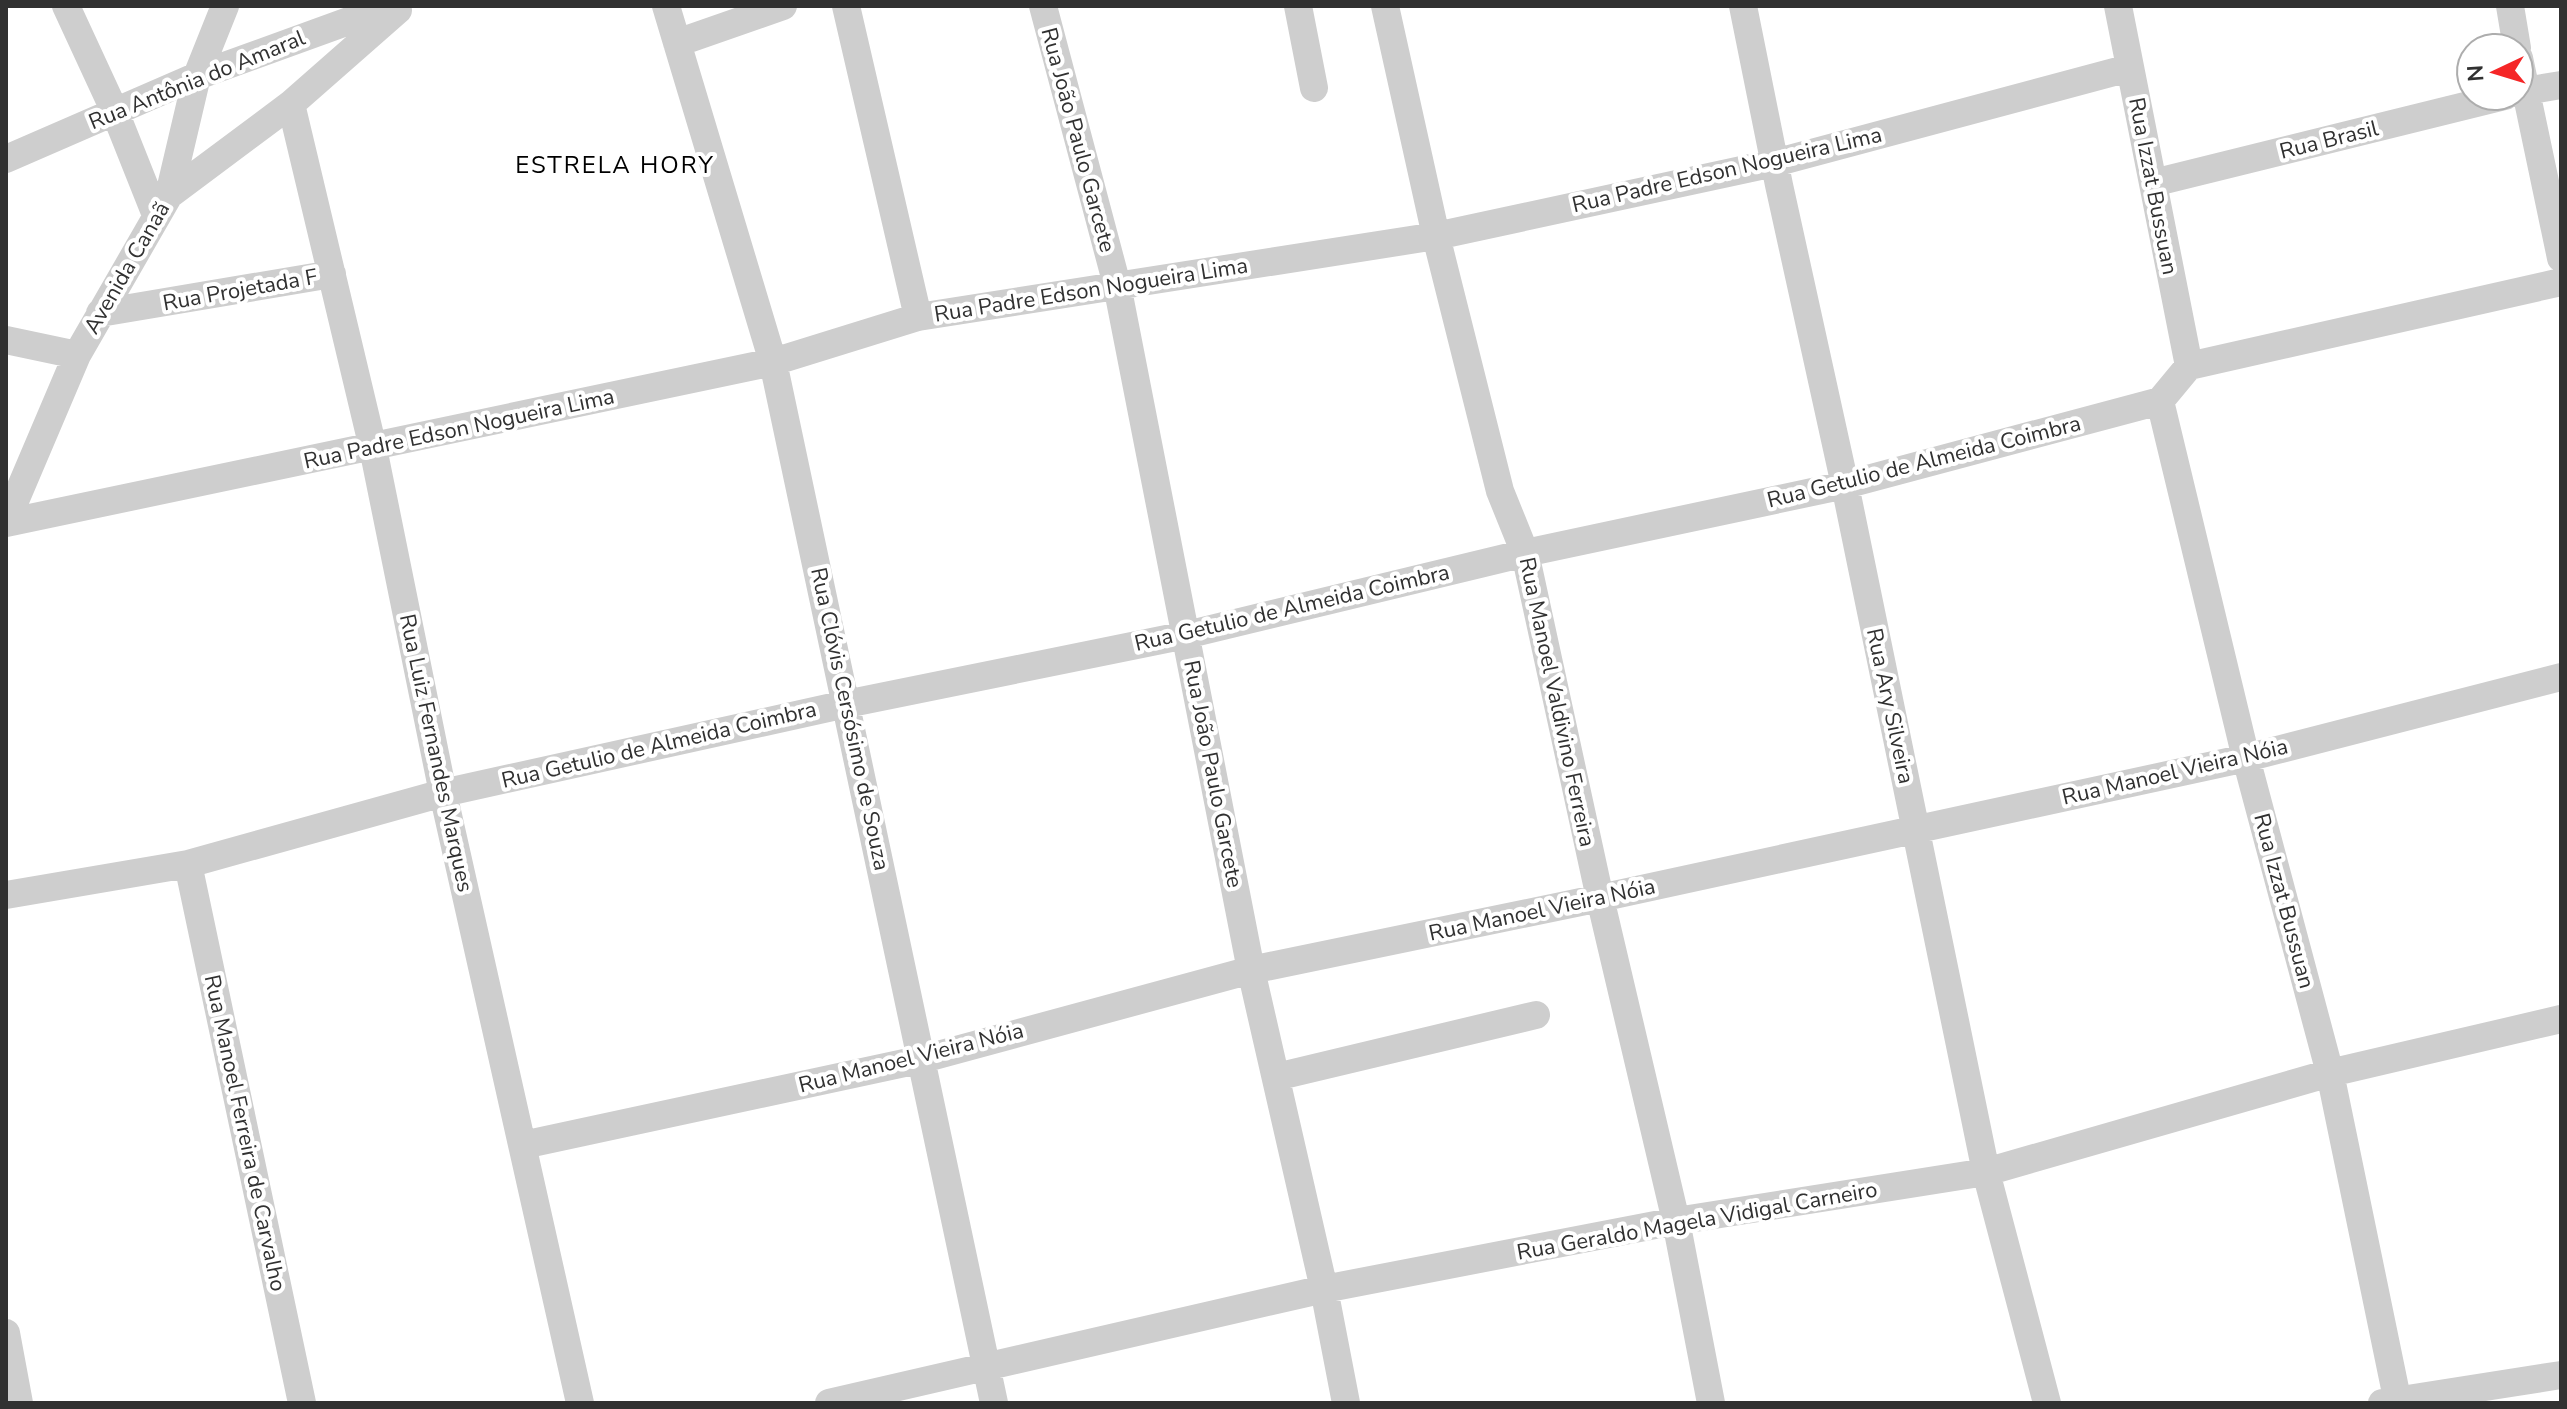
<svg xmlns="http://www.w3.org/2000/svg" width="2567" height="1409" viewBox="0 0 2567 1409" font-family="'Nunito Sans',sans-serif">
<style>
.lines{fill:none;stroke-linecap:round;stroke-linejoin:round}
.minor{stroke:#cecece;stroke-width:28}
.labels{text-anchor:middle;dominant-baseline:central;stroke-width:8;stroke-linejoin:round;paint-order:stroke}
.street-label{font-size:22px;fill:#313131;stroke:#fff}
.neighbourhood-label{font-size:24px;letter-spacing:2px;fill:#000;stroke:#fff}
</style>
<rect width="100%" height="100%" fill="#fff"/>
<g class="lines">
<path class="minor" d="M66,6L115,112L156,215
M666,6L773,362L994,1403
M846,6L918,317
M1043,6L1117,285L1251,970L1324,1289L1346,1403
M1298,6L1314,88
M1385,6L1436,236L1500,491L1525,553L1600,898L1676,1221L1711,1403
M1743,6L1779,185L1845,485L1986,1172L2047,1403
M2118,6L2189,366
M2510,6L2517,48
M677,43L783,6
M2519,58L2561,258
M2519,92L2561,85
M291,104L373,448L443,793L580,1403
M6,159L197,76L390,6
M2153,183L2505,96
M169,195L291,104L398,10
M100,313L332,274
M6,340L77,355
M2160,401L2246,758L2330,1073L2398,1403
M6,522L77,355L169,195L197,76L225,6
M6,523L773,362L918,317L1436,236L1774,163L2129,68
M188,864L302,1403
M6,895L188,864L443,793L846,704L1186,635L1525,553L1845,485L2160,401L2189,366L2561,282
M1276,1077L1536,1015
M523,1145L923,1059L1251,970L1600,898L2246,758L2561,677
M6,1333L19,1403
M829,1403L1324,1289L1676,1221L1986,1172L2330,1073L2561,1019
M2382,1403L2561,1375"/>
</g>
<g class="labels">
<g class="street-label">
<text transform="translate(197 80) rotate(-22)">Rua Antônia do Amaral</text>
<text transform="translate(1078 140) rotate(75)">Rua João Paulo Garcete</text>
<text transform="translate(2329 140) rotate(-14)">Rua Brasil</text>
<text transform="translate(1727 170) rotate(-13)">Rua Padre Edson Nogueira Lima</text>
<text transform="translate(2153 186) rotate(79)">Rua Izzat Bussuan</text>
<text transform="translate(127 268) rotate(-60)">Avenida Canaã</text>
<text transform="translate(240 290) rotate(-10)">Rua Projetada F</text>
<text transform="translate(1091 290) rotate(-9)">Rua Padre Edson Nogueira Lima</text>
<text transform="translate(459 429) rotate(-12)">Rua Padre Edson Nogueira Lima</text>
<text transform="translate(1924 462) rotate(-14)">Rua Getulio de Almeida Coimbra</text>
<text transform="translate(1292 608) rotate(-13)">Rua Getulio de Almeida Coimbra</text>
<text transform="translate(1557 702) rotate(78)">Rua Manoel Valdivino Ferreira</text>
<text transform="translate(1890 706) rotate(78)">Rua Ary Silveira</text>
<text transform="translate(850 719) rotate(78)">Rua Clóvis Cersósimo de Souza</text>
<text transform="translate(659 745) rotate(-13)">Rua Getulio de Almeida Coimbra</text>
<text transform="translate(436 753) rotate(78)">Rua Luiz Fernandes Marques</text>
<text transform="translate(2175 772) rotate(-13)">Rua Manoel Vieira Nóia</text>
<text transform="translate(1213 774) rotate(79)">Rua João Paulo Garcete</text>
<text transform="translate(2284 901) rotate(75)">Rua Izzat Bussuan</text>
<text transform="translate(1542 910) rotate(-12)">Rua Manoel Vieira Nóia</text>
<text transform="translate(911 1058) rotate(-14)">Rua Manoel Vieira Nóia</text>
<text transform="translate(245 1133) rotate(78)">Rua Manoel Ferreira de Carvalho</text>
<text transform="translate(1697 1221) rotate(-10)">Rua Geraldo Magela Vidigal Carneiro</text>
</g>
<g class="neighbourhood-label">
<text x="615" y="165">ESTRELA HORY</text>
</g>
</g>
<rect width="2567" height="1409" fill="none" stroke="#313131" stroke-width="16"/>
<g transform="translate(2495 72) rotate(266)"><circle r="38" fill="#ffffff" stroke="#adadad" stroke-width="2"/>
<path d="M0-6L14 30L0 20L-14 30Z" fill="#f52627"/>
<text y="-12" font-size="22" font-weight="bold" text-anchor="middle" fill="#313131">N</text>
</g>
</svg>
